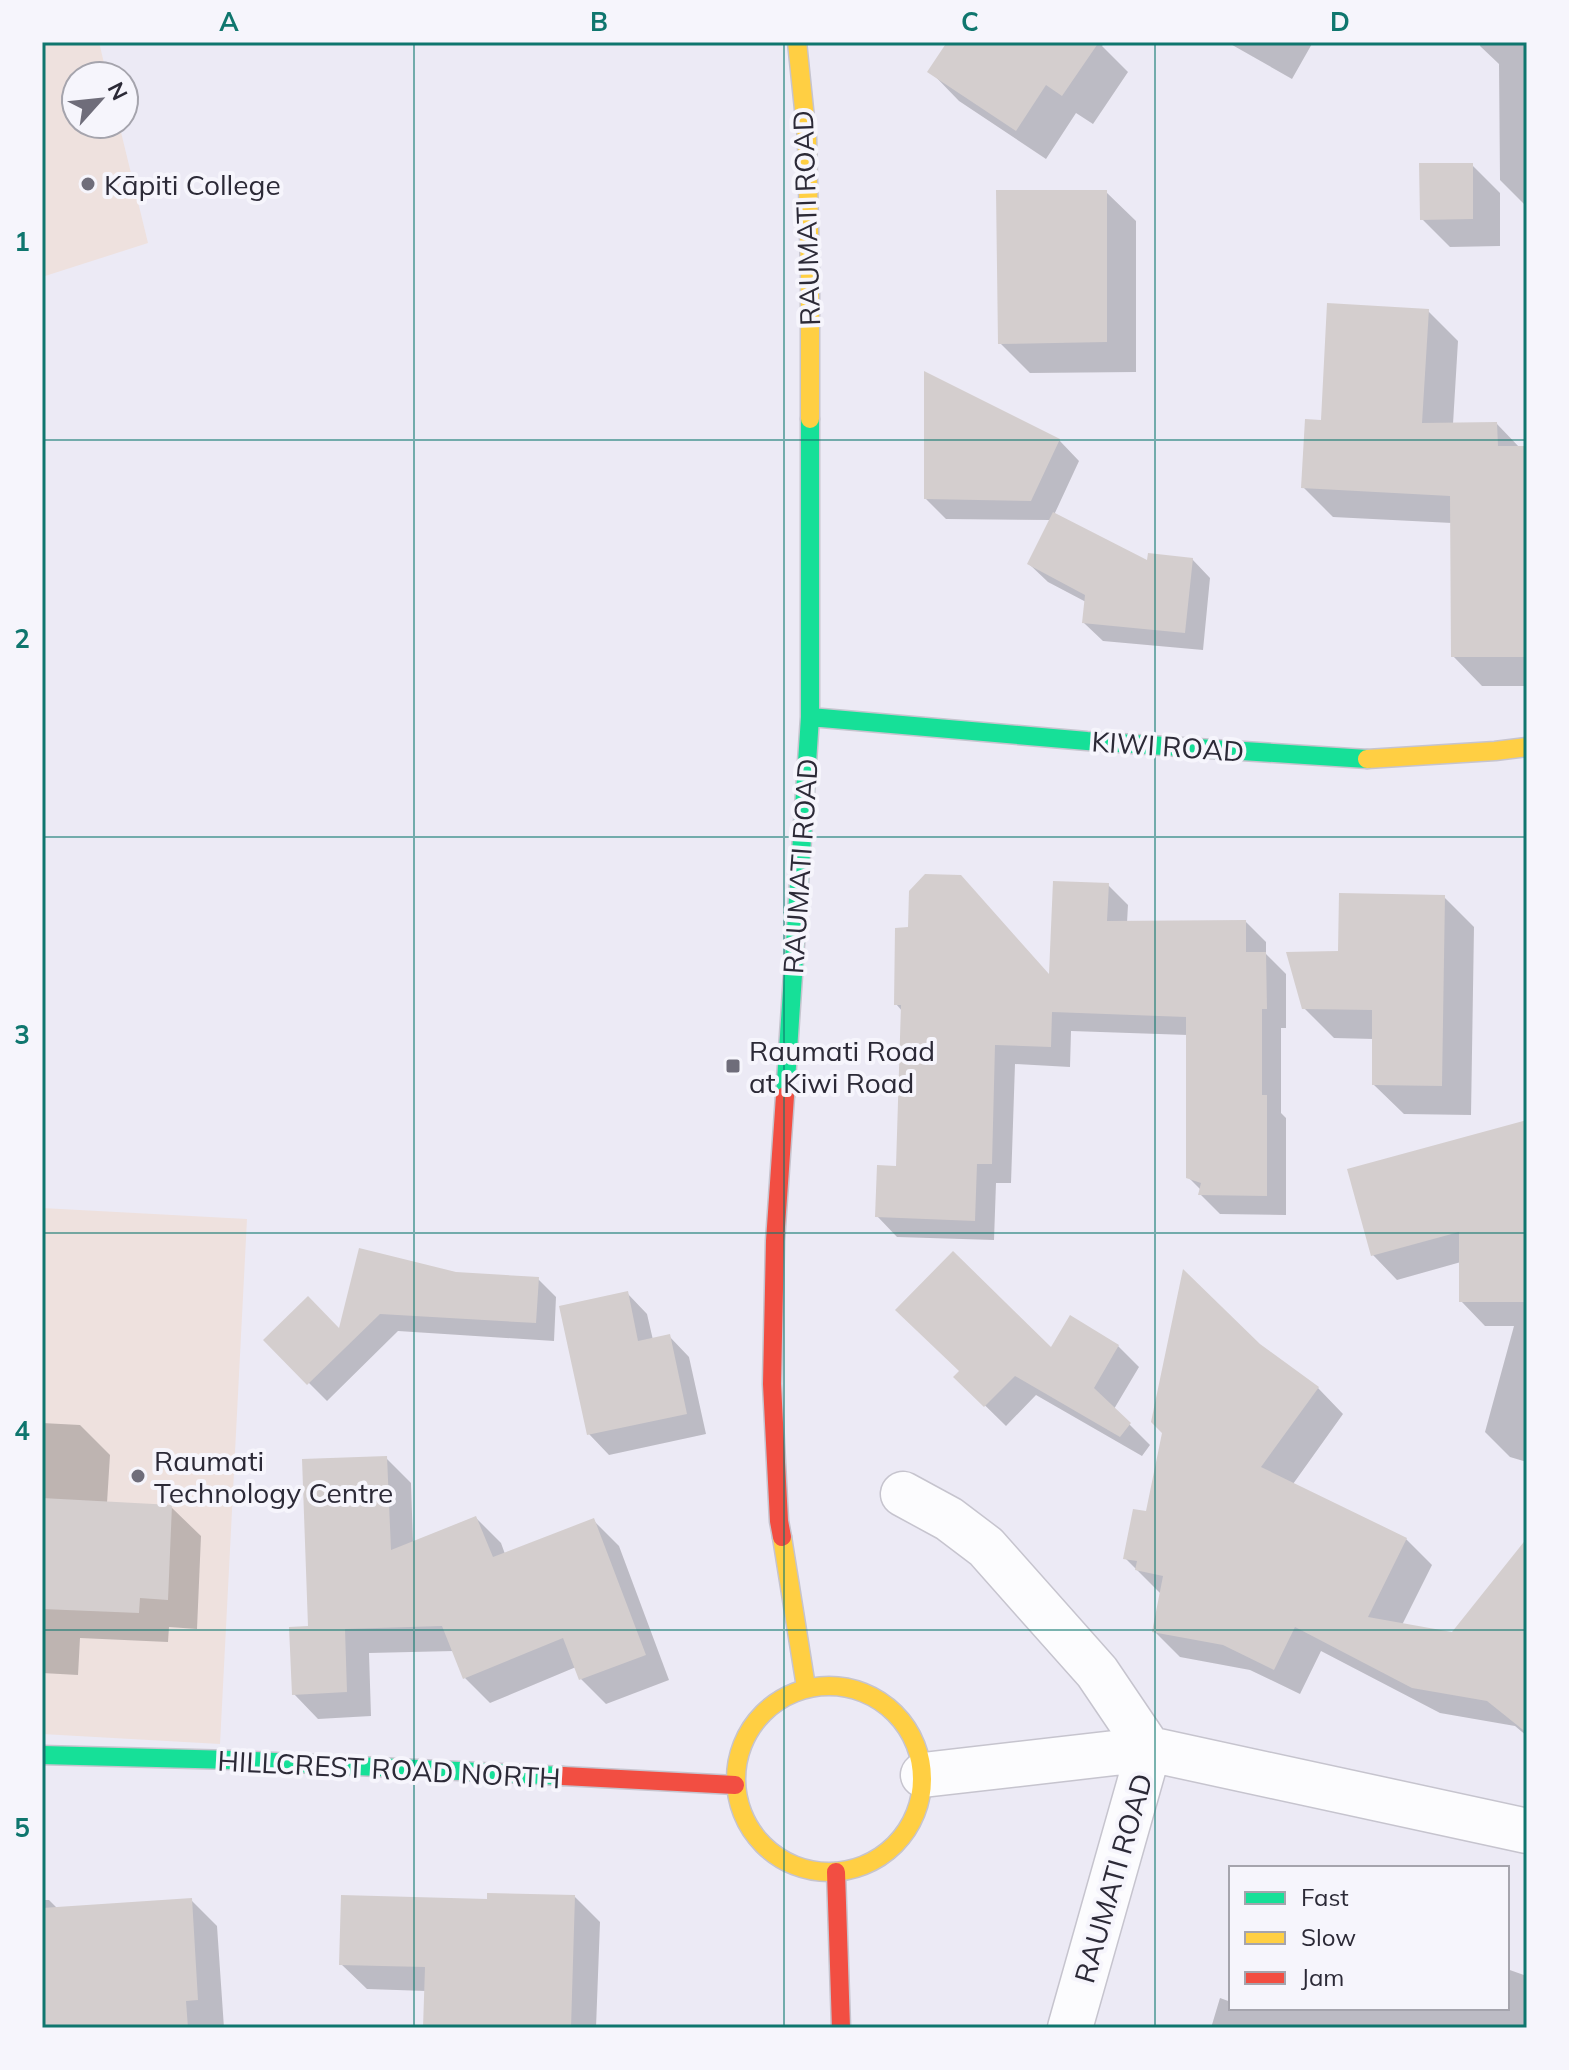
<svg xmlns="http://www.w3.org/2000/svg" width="1569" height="2070" viewBox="0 0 1569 2070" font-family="Mulish,sans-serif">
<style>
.education{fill:#eee1de}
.shadow{fill:#0003}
.building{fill:#d4cece}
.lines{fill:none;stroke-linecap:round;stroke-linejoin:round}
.street-casing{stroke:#c6c4ce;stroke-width:47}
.fast-casing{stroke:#c6c4ce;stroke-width:21}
.slow-casing{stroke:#c6c4ce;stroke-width:21}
.jam-casing{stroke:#c6c4ce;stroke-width:21}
.street{stroke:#fcfcfe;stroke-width:44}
.fast{stroke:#16e098;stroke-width:18}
.slow{stroke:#ffcf43;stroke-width:18}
.jam{stroke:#f24e42;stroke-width:18}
.grid{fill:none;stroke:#0f766e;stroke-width:2;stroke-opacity:0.55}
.poi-dot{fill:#6f6d7a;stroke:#f6f5fc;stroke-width:3}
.labels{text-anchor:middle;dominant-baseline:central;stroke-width:8;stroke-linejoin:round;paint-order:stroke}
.poi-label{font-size:28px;fill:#2c2a37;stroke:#f6f5fc;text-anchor:start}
.street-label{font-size:28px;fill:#2c2a37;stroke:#f6f5fc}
.neatline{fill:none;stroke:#0f766e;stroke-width:3}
.grid-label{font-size:26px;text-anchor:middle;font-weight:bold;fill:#0f766e}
</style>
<rect width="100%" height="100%" fill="#eceaf5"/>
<path class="education" d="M42,42H99L107,76H76V124H119L148,243L42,277Z
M42,1208L247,1219L220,1744L42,1734Z"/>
<path class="shadow" d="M949,42H1105L1102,46L1128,72L1093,124L1076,113L1046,159L959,101L930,71Z
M1227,42H1313L1292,79Z
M1481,42H1527V207L1500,180L1499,64L1480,46Z
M1472,165L1500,193V246L1450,247L1422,219Z
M1106,192L1136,221V372L1030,373L1000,343Z
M1428,311L1458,341L1453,424H1497L1520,448H1527V686H1482L1453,656L1452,523L1333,517L1303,487L1322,422Z
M1059,440L1079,461L1054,515L1149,564L1192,559L1210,578L1203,650L1103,641L1084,623L1086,602L1048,582L1029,564L1051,520L946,519L926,499Z
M1108,885L1128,905L1127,923L1246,922L1266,942V954L1286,974V1028H1281V1113L1286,1118V1215L1220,1214L1200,1194L1201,1190L1188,1177V1035L1071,1031L1070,1067L1015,1064L1011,1183H996L994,1240L897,1237L877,1216L898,1168L903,1012L896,1004L1051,977Z
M1444,897L1474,927L1471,1115L1404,1114L1374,1085V1039L1334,1038L1304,1008L1340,953Z
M1527,1122V1462L1510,1457L1485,1432L1514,1326H1485L1461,1301V1262L1397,1280L1373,1255Z
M456,1274L538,1279L556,1297L554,1341L398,1331L327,1401L266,1340L340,1331Z
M627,1293L647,1314L653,1340L669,1336L689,1357L706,1434L609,1455L589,1434Z
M1252,1340L1318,1388L1343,1414L1293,1484L1406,1539L1432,1565L1402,1625L1453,1634L1527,1551V1736L1515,1726L1440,1713L1321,1651L1300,1694L1250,1670L1180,1657L1154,1631L1161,1594L1125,1558L1148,1513Z
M1118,1346L1139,1367L1114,1409L1150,1445L1142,1456L1036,1395L1006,1426L956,1377L1052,1350Z
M42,1423L80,1425L110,1455L107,1503L171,1507L201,1536L197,1629L169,1627L168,1642L80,1638L78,1675L42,1673Z
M386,1458L411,1483L413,1543L476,1518L501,1543L505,1554L594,1521L619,1546L669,1680L606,1704L581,1679L576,1667L490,1703L465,1678L454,1651L369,1653L371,1716L318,1719L294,1694L311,1628Z
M575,1897L600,1922L596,2028H425L426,1991L367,1989L341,1964L489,1901Z
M42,1900H49L58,1909L191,1900L217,1926L224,2028H42Z
M1507,1969L1527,1976V2028H1211L1220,1998L1231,2002V2008H1507Z"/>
<path class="building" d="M947,42H1099L1062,96L1046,85L1016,131L927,72Z
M1419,163H1473V219L1420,220Z
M996,190H1107V342L998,344Z
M1327,303L1429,309L1422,423L1497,422L1498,446H1527V657H1451L1450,496L1301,488L1305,419L1321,420Z
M924,371L1060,439L1031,501L924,499Z
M1053,512L1147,560L1148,553L1193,558L1185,633L1082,623L1085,595L1027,564Z
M925,874L961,875L1049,974L1053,881L1109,883L1107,921L1246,920V952H1266L1267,1009H1262V1095H1267V1196L1198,1195L1201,1183L1186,1178V1017L1052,1012L1051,1047L995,1045L992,1164H977L975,1221L875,1217L877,1165L896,1166L901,1005H894L895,928L908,927L909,891Z
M1339,893L1445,895L1442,1086L1372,1085V1010L1302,1009L1286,952L1338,951Z
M1527,1120V1302H1459V1232L1371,1256L1347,1169Z
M359,1248L456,1272L539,1277L536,1323L380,1314L307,1385L263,1340L308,1296L339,1328Z
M953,1251L1051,1347L1070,1315L1119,1345L1094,1388L1131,1423L1120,1437L1015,1376L984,1407L953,1377L959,1371L895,1310Z
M1183,1269L1260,1344L1319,1387L1261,1467L1407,1538L1368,1617L1452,1632L1527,1538V1733L1487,1701L1412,1688L1295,1627L1274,1670L1223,1645L1152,1632L1163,1576L1135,1570L1137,1561L1123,1559L1133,1509L1146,1511L1162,1433L1151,1422Z
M628,1291L638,1341L670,1334L687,1414L587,1435L559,1306Z
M387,1456L391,1550L476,1516L493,1557L594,1518L646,1655L579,1680L563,1638L463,1679L442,1626L345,1629L347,1692L292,1695L289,1627L308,1626L302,1459Z
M42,1498L172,1505L168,1600L140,1598L139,1613L42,1609Z
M487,1893L575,1895L571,2028H423L425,1967L339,1965L341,1895L487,1899Z
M192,1898L198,2000L186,2001L188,2028H42V1908Z"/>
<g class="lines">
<g class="street-casing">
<path id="street" d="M903,1494L949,1519L986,1547L1097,1672L1149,1749L1070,2028
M923,1775L1149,1749L1527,1831"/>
</g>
<g class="fast-casing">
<path id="fast" d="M810,717L1087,741L1367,759
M785,1096L810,717V419
M42,1755L233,1760L563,1776"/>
</g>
<g class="slow-casing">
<path id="slow" d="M797,42L807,138L810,276V419
M1367,759L1495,751L1527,747
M782,1537L806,1687
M736 1779a93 93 0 1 1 186 0a93 93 0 1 1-186 0Z"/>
</g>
<g class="jam-casing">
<path id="jam" d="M782,1537L779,1521L772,1384L775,1241L785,1096
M563,1776L735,1785
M836,1872L841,2028"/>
</g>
<use href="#street" class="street"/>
<use href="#fast" class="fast"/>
<use href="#slow" class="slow"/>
<use href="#jam" class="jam"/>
</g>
<path class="grid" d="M414,42V2028M784,42V2028M1155,42V2028M42,440H1527M42,837H1527M42,1233H1527M42,1630H1527"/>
<g class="poi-dot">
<circle cx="88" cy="184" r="8"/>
<rect x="725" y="1058" width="16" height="16" rx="4"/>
<circle cx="138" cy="1476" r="8"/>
</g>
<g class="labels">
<g class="poi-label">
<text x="104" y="184">Kāpiti College</text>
<text x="749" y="1050">Raumati Road<tspan x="749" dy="32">at Kiwi Road</tspan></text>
<text x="154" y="1460">Raumati<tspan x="154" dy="32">Technology Centre</tspan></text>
</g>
<g class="street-label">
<text transform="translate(806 218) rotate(-92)">RAUMATI ROAD</text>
<text transform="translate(1168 746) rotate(4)">KIWI ROAD</text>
<text transform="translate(800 866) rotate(-86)">RAUMATI ROAD</text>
<text transform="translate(389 1769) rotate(3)">HILLCREST ROAD NORTH</text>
<text transform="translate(1113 1878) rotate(-74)">RAUMATI ROAD</text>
</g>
</g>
<rect width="1569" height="2070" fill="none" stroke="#f6f5fc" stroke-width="88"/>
<rect x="1229" y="1866" width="280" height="144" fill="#f6f5fc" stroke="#a5a4ad" stroke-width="2"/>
<rect x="1245" y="1892" width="40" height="12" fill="#16e098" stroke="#a5a4ad" stroke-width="2"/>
<text x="1301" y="1906" font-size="24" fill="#2c2a37">Fast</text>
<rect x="1245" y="1932" width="40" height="12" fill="#ffcf43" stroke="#a5a4ad" stroke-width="2"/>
<text x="1301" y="1946" font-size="24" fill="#2c2a37">Slow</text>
<rect x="1245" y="1972" width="40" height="12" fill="#f24e42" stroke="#a5a4ad" stroke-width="2"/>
<text x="1301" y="1986" font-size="24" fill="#2c2a37">Jam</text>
<g transform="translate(100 100) rotate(63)"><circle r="38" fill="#f6f5fc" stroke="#a5a4ad" stroke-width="2"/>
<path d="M0-6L14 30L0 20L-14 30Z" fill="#6f6d7a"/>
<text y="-12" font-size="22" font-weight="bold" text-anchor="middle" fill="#2c2a37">N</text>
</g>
<rect x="44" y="44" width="1481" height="1982" class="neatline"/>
<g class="grid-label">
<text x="229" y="31">A</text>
<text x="599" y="31">B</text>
<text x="970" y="31">C</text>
<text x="1340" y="31">D</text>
<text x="22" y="251">1</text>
<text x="22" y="648">2</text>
<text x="22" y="1044">3</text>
<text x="22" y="1440">4</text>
<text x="22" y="1837">5</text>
</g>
</svg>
